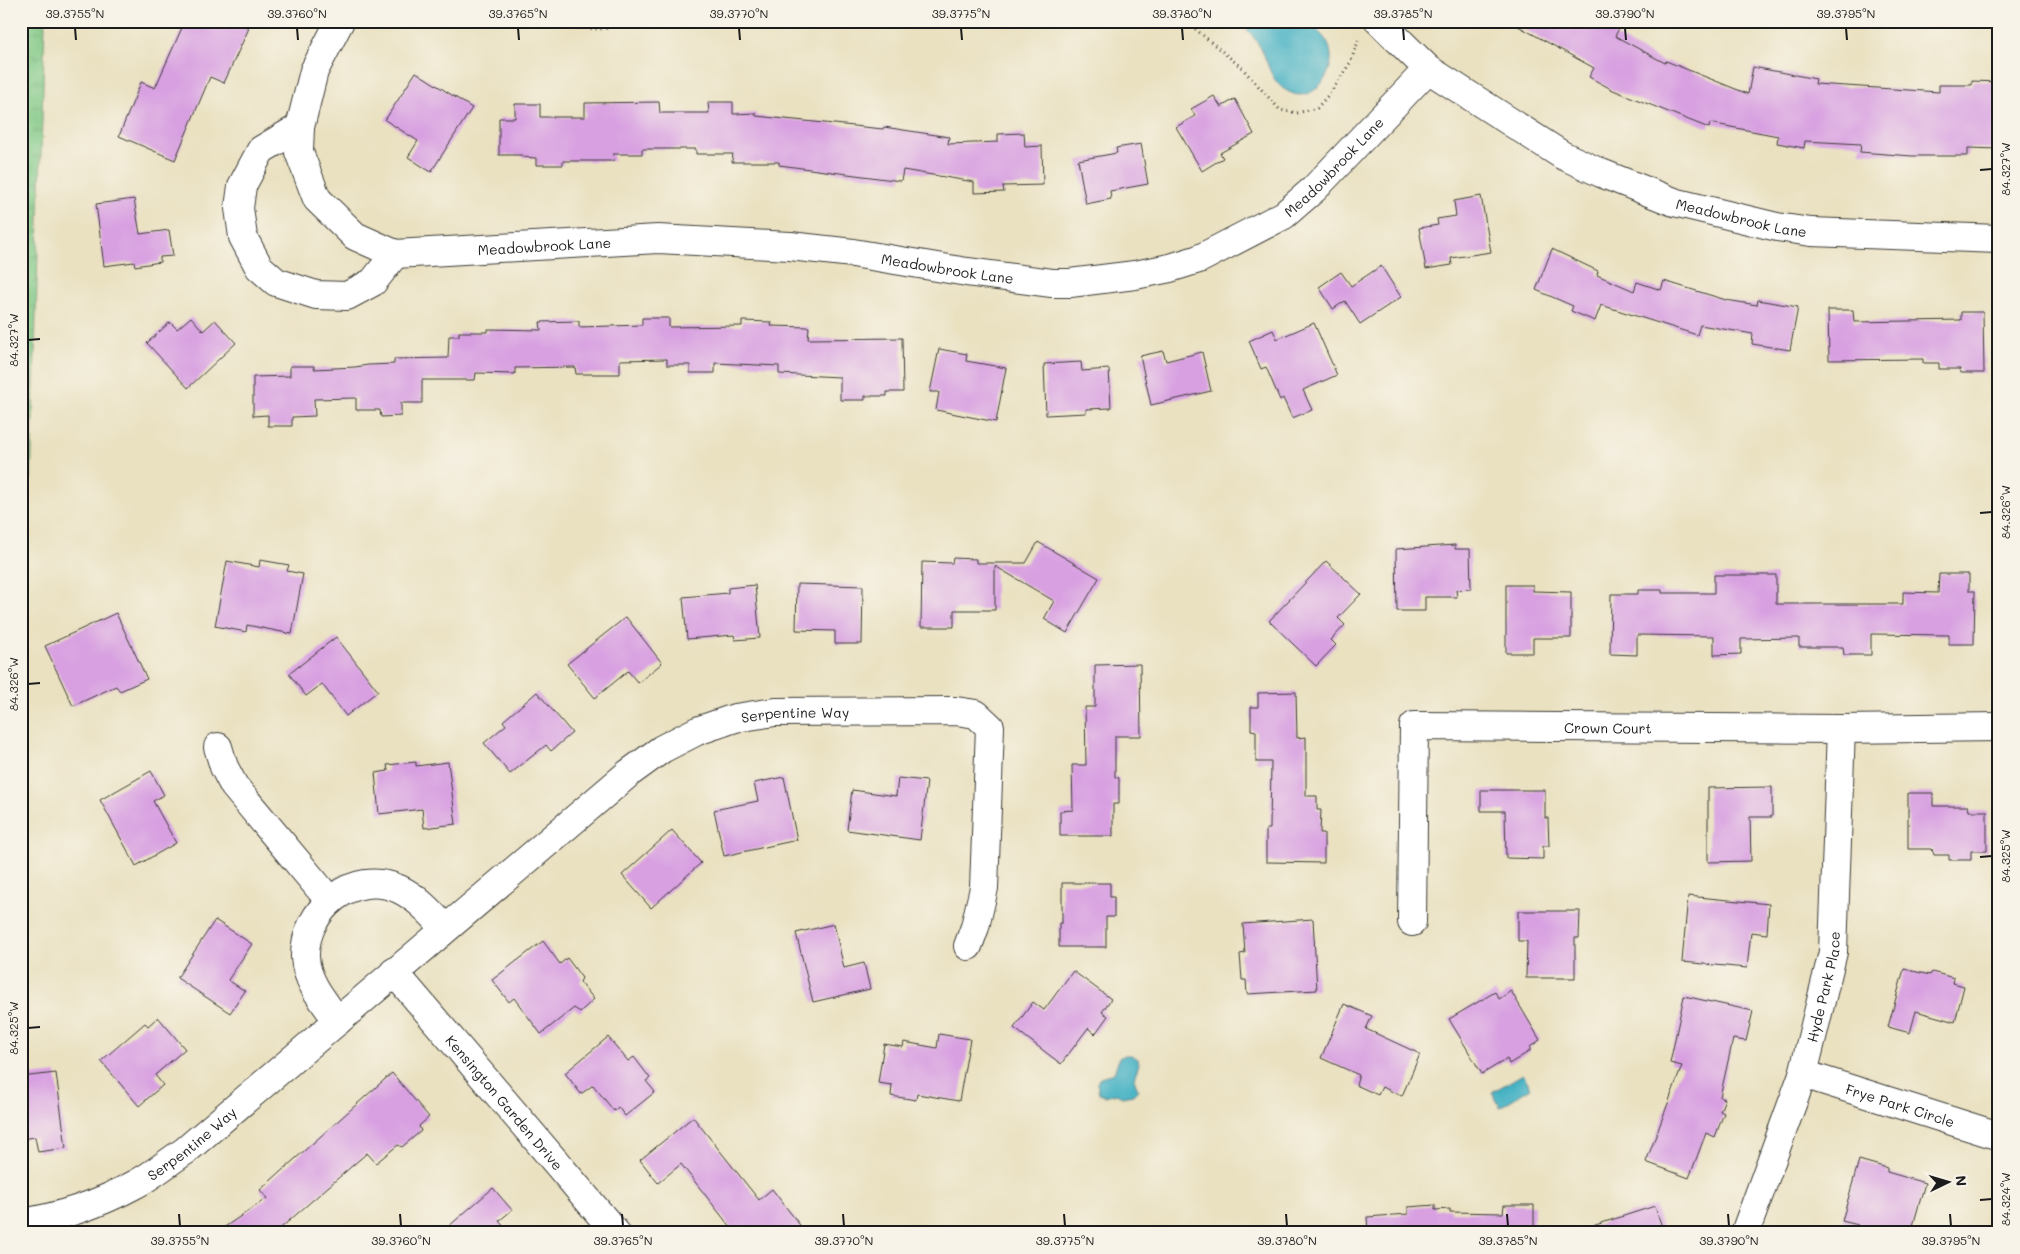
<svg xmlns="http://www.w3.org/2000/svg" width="2020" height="1254" viewBox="0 0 2020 1254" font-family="Mali,sans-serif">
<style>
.grass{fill:url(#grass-tufts);stroke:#4e7250}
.water{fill:#46b2c4;stroke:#316770}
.building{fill:#d8a0e1}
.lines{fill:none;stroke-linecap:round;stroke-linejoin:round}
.minor-casing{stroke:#3b3a35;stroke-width:30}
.path{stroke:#3b3a35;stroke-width:3;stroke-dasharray:1 4;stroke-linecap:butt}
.minor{stroke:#fff;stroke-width:28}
.ticks{fill:none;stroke:#1c1c1c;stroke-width:2}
.labels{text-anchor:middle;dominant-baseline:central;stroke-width:4;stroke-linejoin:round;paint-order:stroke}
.street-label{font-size:14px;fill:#1c1c1c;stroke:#f7f3e8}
.neatline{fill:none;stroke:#1c1c1c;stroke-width:2}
.ticks-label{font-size:12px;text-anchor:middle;fill:#1c1c1c}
</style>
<defs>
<pattern id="grass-tufts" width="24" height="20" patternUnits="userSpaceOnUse" patternTransform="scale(1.25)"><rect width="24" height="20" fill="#7fc885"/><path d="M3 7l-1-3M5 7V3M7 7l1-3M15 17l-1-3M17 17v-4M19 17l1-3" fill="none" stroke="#6dab72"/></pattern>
</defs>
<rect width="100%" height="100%" fill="#f7f3e8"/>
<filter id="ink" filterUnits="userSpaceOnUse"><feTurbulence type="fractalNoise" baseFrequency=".02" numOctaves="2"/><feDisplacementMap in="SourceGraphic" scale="10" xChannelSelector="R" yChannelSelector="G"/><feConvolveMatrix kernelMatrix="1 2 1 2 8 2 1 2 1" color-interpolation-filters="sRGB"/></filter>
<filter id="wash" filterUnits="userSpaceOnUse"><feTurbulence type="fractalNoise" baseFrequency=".0096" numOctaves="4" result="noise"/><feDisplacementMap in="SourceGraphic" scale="20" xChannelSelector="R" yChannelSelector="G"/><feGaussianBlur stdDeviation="1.12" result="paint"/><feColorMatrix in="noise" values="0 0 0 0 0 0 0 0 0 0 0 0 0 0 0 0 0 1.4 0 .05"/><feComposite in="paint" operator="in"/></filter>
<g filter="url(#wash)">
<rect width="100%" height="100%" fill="#eae1c1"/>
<path class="grass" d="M21,21H45L31,480H21Z"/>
<path class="water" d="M1240,21H1308C1317,31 1330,39 1331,55C1333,77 1311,104 1289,92C1268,82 1269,59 1257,42C1252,34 1245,28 1240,21Z
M1125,1055H1131L1138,1059L1139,1064L1134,1078L1138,1090L1133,1095L1122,1097L1117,1093L1105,1096L1099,1094L1097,1083L1100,1077L1114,1073L1119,1058Z
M1523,1074L1531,1088L1500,1107L1492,1092Z"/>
<g id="blocks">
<path class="building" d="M185,21H235L249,28L224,83L210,77L175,160L119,136L141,82L155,88Z
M1509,21H1623L1615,36L1665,63L1666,61L1748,94L1753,67L1816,79L1815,84L1939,92V85H1972V81L1999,82V149L1968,148V156H1912L1860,152L1861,144L1805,141L1804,148L1777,143L1778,136L1710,123L1709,128L1613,90L1589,77L1594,68Z
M416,72L472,108L431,172L408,157L418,141L385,120Z
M1214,96L1221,107L1235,99L1254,134L1220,153L1223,158L1202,171L1176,127L1195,116L1191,109Z
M659,102L660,113H709L708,102H733V114L756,113V116L883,129L884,127L949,137L948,144L998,142V134L1024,133L1025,147L1042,146L1043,185L1003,186L1004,192L974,193V182L903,170L901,181L779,165V162H732L733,154H696V149H642V154H613L614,161H563V165H536V158L522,157V155H499V118H515V104H540V117H585V103Z
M1141,144L1148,184L1110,191L1111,199L1086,204L1078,160L1117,153L1116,148Z
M1481,196L1491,252L1451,258L1452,265L1426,269L1419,228L1438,225L1437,219L1456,216L1454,201Z
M134,199L140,234L169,230L173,256L160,257V262L135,266L134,262L104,266L96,204Z
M1552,249L1598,271L1597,275L1634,291L1637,282L1661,290L1664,281L1726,300L1757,305L1758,300L1798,307L1790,350L1752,344L1753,334L1700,325L1697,335L1601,305L1595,321L1571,311L1573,306L1536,290Z
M1381,266L1401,297L1360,324L1345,301L1333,309L1319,287L1341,272L1351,286Z
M1828,310H1853L1854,322L1961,320V312H1983L1984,373H1961L1960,369H1939V363H1923V359L1829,360Z
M191,317L203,331L215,320L236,343L188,388L147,343L170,322L177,329Z
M642,318H669V327L742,326V321L772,322L771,326L809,327L808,339L902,338L903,392H887V396H865V400H840V377L779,374V366L715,363V373H690V365H667V359L620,360V374H576L575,367L515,368V374L476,373L475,380H422V403H401V416L381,417L380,410H356V398L314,399L315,416L292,417V426H268V415L253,416V377L290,376V366H314V369L355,367L368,365L394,364V359L448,358L449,336H459V332H488V329L541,330L540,322L579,321V327L642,325Z
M1314,323L1337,375L1303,390L1312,410L1292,418L1283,398L1280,400L1266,367L1261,369L1249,341L1273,330L1277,339Z
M939,349L967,354L966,361L1006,368L996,422L936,410L939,392H930Z
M1163,351L1166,361L1202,352L1211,391L1151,405L1140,356Z
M1081,362L1082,371L1109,369L1111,408L1086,409V413L1046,415L1044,364Z
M1038,542L1099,578L1067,633L1044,619L1054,601L995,566V610H954V627H921L922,562L952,563L953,558L976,559V563H1026Z
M1455,545V549H1470L1471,589L1456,590L1457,597H1425V611H1397L1396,549Z
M260,560L289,565L287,571L303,574L292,634L247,625L246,632L215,626L227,561L259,567Z
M1326,561L1361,594L1338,618L1345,625L1331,640L1336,645L1316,666L1269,621Z
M1939,574H1969V591H1975L1974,644H1949V635L1871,634V655H1844L1843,647H1799V638L1741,639V654L1714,655V636L1637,635V655L1610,654L1611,594H1638V590H1662V593H1714V575H1776V604H1903V592L1938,593Z
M797,584L863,586L862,644H835V631L796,630Z
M755,585L760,638L735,640L734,635L687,639L683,597L728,593V588Z
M1506,585H1533V591L1571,592V638H1533V653H1506Z
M116,613L147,679L120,691L116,686L73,706L45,646Z
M626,617L662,663L638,683L628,671L595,698L567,664Z
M336,637L378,691L346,716L322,684L306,696L289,674Z
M1140,664L1141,736H1115V777L1119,778V804H1113V836H1060V811L1073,810L1072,765H1086L1085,707H1095V665Z
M537,692L572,733L551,751L546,745L510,774L484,743L506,725L503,721Z
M1296,692L1297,738L1306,737V796H1317V810H1321L1320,833H1324V863L1266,862V829H1270L1271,762H1256V731L1251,730V707H1258V693Z
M416,762V766L448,762L456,824L424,828L422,809L379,814L375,773L388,771L387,765Z
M151,771L164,795L153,801L176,843L136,866L100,800Z
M784,777L797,840L724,856L714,810L758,801L754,783Z
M898,778L927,781L920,840L847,830L852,790L896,796Z
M1772,787V817H1750L1751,861L1708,862V788Z
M1481,790H1545V818H1548L1549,846H1543V859L1506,858L1505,811H1481Z
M1908,793H1933V806H1968L1969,811H1987V851H1971V860H1949V855H1934L1932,849H1908Z
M672,830L701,863L651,908L622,875Z
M1062,883H1110V897H1114V917H1106V947H1059V923H1062Z
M1688,896L1769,904L1767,934L1751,932L1747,968L1682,962Z
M1518,911H1580L1579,938H1575V978H1526L1527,941H1518Z
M1313,919L1317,990L1247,994L1246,980H1242L1240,954L1245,953L1243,924Z
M215,920L252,944L228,980L245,991L230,1013L177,978Z
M834,924L844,968L864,963L870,989L813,1002L796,933Z
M543,941L560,964L567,958L582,978L580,982L594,999L580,1012L574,1008L541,1034L514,998L509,1002L492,980Z
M1904,969L1930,975L1932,972L1954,978L1953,983L1964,986L1955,1022L1916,1011L1910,1033L1888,1027Z
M1073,971L1111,999L1102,1012L1108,1016L1095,1034L1088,1028L1061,1064L1014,1028L1033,1002L1044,1010Z
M1511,991L1540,1040L1530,1047V1051L1509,1064L1507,1059L1482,1074L1449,1019L1495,992L1499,999Z
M1684,996L1753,1011L1746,1041L1733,1039L1720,1097L1725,1099L1720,1111L1724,1113L1715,1137L1706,1133L1689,1178L1646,1162L1682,1066L1670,1063Z
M1344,1004L1372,1016L1366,1029L1420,1054L1402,1096L1382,1087L1378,1095L1356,1085L1359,1075L1321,1058Z
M158,1017L185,1049L155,1075L163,1085L139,1106L101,1061L145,1023L148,1026Z
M939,1034L970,1039L959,1101L917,1094L916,1100L891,1096L892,1085L878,1083L884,1044L903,1047L904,1042L937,1048Z
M608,1037L628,1061L634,1057L650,1078L646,1081L655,1092L625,1116L618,1107L614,1111L593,1085L581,1094L565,1073Z
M56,1073L66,1148L38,1152L35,1137L21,1139V1077Z
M392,1073L429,1117L419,1126L421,1131L402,1147L398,1145L376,1163L367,1153L275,1233H216L267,1198L260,1190Z
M693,1117L759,1200L772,1189L806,1233H735L681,1164L658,1183L640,1160Z
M1859,1160L1887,1168V1172L1925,1183L1911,1233H1855L1858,1225L1842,1221Z
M493,1188L512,1210L499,1221L509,1233H441Z
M1435,1205V1210L1450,1209V1212L1503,1213L1504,1205H1534V1233H1368L1367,1217L1408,1214V1207Z
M1655,1206L1664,1233H1587L1586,1228Z"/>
</g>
</g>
<g filter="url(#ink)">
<use href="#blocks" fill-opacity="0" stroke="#3b3a35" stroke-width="1"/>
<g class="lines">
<g class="minor-casing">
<g id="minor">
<path id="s1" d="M340,21L314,71L300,127L299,152L317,199L355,236L395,254L658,239L790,246L853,253L967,272L1052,283H1070L1135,275L1170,268L1199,259L1284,215L1314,189L1428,69L1379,21"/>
<path id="s2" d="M1428,69L1562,155L1601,173L1674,202L1777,227L1811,232L1999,239"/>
<path d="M300,127L261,150L242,186L239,208L243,237L259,267L276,282L316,295L347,296L373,282L395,254"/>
<path d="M218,747L224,767L234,786L330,901"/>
<path id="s3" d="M1412,922L1414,726L1841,729L1999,727"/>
<path id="s4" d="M394,972L616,1233"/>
<path d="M338,1021C324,1002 306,981 305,957C304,910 353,868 399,889C418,898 431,913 445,928"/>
<path id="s5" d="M1803,1074L1999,1136"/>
<path id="s6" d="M21,1223C60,1217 99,1204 134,1185C152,1176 168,1162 185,1151L629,773L662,749L697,731L735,718L775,712L956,711L976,714L990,727L984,888L975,927L968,946"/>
<path id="s7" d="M1745,1233L1803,1074L1833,952L1841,729"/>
</g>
</g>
<path class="path" d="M532,21L544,27L605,29L617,21
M1157,21H1177L1193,27L1242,68L1280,110L1297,113L1317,108L1331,92L1350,63L1359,39"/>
<use href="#minor" class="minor"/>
</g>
</g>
<path class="ticks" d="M75,28L76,40M297,28L298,40M518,28L519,40M739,28L740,40M961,28L962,40M1182,28L1183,40M1403,28L1404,40M1625,28L1626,40M1846,28L1847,40M1980,170L1992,169M28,340L40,339M1980,513L1992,512M28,684L40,683M1980,857L1992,856M28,1028L40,1027M1980,1200L1992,1199M179,1214L180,1226M400,1214L401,1226M622,1214L623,1226M843,1214L844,1226M1064,1214L1065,1226M1286,1214L1287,1226M1507,1214L1508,1226M1728,1214L1729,1226M1950,1214L1951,1226"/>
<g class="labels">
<g class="street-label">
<text stroke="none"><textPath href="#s1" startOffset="1261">Meadowbrook Lane</textPath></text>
<text stroke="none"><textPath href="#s2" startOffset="350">Meadowbrook Lane</textPath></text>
<text stroke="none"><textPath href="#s1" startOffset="436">Meadowbrook Lane</textPath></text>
<text stroke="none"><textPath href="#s1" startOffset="841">Meadowbrook Lane</textPath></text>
<text stroke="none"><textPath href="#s6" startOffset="945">Serpentine Way</textPath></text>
<text stroke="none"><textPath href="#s3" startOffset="390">Crown Court</textPath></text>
<text stroke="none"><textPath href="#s7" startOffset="259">Hyde Park Place</textPath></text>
<text stroke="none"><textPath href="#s4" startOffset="171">Kensington Garden Drive</textPath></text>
<text stroke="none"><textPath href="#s5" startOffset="102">Frye Park Circle</textPath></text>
<text stroke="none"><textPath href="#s6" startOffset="191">Serpentine Way</textPath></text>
</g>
</g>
<rect width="2020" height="1254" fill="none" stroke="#f7f3e8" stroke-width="55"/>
<g transform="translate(1948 1182) rotate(85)" stroke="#f7f3e8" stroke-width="4" paint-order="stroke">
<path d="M0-4L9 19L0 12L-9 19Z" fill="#1c1c1c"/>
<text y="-8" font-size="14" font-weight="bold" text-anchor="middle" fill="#1c1c1c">N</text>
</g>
<rect x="28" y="28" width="1964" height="1198" class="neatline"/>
<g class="ticks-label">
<text x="75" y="18">39.3755°N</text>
<text x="297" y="18">39.3760°N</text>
<text x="518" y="18">39.3765°N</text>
<text x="739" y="18">39.3770°N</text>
<text x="961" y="18">39.3775°N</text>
<text x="1182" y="18">39.3780°N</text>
<text x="1403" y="18">39.3785°N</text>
<text x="1625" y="18">39.3790°N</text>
<text x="1846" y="18">39.3795°N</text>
<text transform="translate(2006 169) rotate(-90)" y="4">84.327°W</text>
<text transform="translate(14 340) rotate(-90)" y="4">84.327°W</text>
<text transform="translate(2006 512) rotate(-90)" y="4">84.326°W</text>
<text transform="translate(14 684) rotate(-90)" y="4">84.326°W</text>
<text transform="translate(2006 856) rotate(-90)" y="4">84.325°W</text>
<text transform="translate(14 1028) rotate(-90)" y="4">84.325°W</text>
<text transform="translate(2006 1199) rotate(-90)" y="4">84.324°W</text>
<text x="180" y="1245">39.3755°N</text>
<text x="401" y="1245">39.3760°N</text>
<text x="623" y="1245">39.3765°N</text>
<text x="844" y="1245">39.3770°N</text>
<text x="1065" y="1245">39.3775°N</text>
<text x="1287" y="1245">39.3780°N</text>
<text x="1508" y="1245">39.3785°N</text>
<text x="1729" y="1245">39.3790°N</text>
<text x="1951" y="1245">39.3795°N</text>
</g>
</svg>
